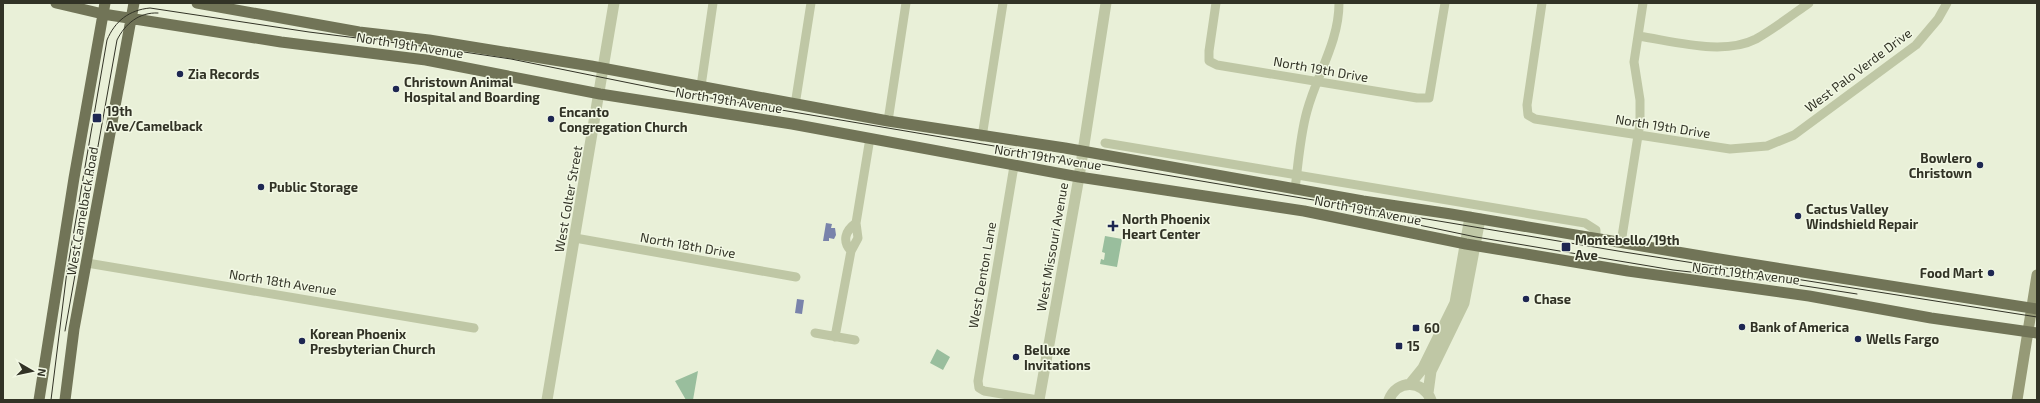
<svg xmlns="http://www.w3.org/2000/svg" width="2040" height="403" viewBox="0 0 2040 403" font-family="'Exo 2',sans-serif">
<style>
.green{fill:#99be9d}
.water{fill:#7983ab}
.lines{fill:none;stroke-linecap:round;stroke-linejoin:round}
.minor{stroke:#bfc7a5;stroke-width:9}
.tertiary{stroke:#bfc7a5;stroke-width:11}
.secondary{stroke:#969a77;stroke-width:11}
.primary{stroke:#717457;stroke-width:11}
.tram{stroke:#323326;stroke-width:1}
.poi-dot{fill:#1e2752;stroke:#f2f8e4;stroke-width:1.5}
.labels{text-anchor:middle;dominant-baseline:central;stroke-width:3;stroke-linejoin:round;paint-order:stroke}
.street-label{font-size:13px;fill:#323326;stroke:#f2f8e4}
.poi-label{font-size:13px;font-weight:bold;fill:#323326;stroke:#f2f8e4;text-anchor:start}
</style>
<rect width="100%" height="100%" fill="#e9f0d8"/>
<path class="green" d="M1105,236L1122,239L1117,267L1100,264L1101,259L1104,260L1105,253L1102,252Z
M937,349L950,357L943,370L930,363Z
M698,371L693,400H686L675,381Z"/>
<path class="water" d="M826,223L832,224L831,228H835L836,235L834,239L829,238V241H823Z
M797,299L804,300L802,314L795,313Z"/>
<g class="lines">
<path class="minor" d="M1216,3L1209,51V61L1217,65L1417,98H1429L1445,3
M1542,3L1527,105L1528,115L1535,119L1730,149L1767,146L1794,135L1916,45L1938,19L1947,3
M1638,36C1673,41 1723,56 1756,39C1774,29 1792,15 1809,3
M701,86L713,3
M795,105L811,3
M888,121L906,3
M982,137L1003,3
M1105,143L1585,223L1596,230V238
M1014,166L978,381L979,388L984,391L1038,400
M1295,190C1298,164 1300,136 1307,111C1317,74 1339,42 1339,3
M575,238L796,277
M1621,243L1640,123V100L1634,62L1643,3
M851,251C842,241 845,231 856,223
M87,263L474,328
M815,333L855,340
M835,337L851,251L858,238L856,223L870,138"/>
<path class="tertiary" d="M1410,384L1423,368L1455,303L1470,217
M1428,393L1431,371L1464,303L1480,219
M547,400L614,3
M1039,400L1079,177L1106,3
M1389,400C1397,379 1423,380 1431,400"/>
<path class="secondary" d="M2017,400L2037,275"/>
<path class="primary" d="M56,3L103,14L281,42L426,60L600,94L792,124L1079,177L1304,211L1466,244L1628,271L1809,296L1931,318L2037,333
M197,3L359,32L429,40L591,66L888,121L1065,148L1363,201L1451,214L1713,258L2037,309
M39,400L74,178L105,3
M65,400L74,329L134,3"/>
<path class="tram" d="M1371,215L1476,237L1673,270L1779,282L1857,294
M65,331L117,40C125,24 139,12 158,13
M51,400L67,271L107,40C115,21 129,10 150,8L309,32L437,48L511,59L669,91L1343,205L1624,252L2037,317"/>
</g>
<g class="poi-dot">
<circle cx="180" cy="74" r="4"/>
<circle cx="396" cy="89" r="4"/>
<rect x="92" y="113" width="10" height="10" rx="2"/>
<circle cx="551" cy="119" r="4"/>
<circle cx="1980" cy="165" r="4"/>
<circle cx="261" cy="187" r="4"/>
<circle cx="1798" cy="216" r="4"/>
<path d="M1111 220h4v4h4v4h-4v4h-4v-4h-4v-4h4z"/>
<rect x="1561" y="242" width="10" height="10" rx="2"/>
<circle cx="1991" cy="273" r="4"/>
<circle cx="1526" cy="299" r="4"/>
<circle cx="1742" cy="327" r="4"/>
<rect x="1412" y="324" width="8" height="8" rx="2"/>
<circle cx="1858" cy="339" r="4"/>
<circle cx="302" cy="341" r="4"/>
<rect x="1395" y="342" width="8" height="8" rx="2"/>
<circle cx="1016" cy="357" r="4"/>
</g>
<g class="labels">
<g class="street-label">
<text transform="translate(410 45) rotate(9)">North 19th Avenue</text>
<text transform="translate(1321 69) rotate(10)">North 19th Drive</text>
<text transform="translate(1858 70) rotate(-37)">West Palo Verde Drive</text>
<text transform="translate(729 100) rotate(9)">North 19th Avenue</text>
<text transform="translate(1663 126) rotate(9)">North 19th Drive</text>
<text transform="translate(1048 157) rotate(9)">North 19th Avenue</text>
<text transform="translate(568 199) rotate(-80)">West Colter Street</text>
<text transform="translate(1368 210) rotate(11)">North 19th Avenue</text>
<text transform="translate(82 211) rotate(-80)">West Camelback Road</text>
<text transform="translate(688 245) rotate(10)">North 18th Drive</text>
<text transform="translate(1052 247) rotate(-80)">West Missouri Avenue</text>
<text transform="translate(1746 273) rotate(7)">North 19th Avenue</text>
<text transform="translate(982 275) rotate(-80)">West Denton Lane</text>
<text transform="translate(283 282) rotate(9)">North 18th Avenue</text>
</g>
<g class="poi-label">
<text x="188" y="74">Zia Records</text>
<text x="404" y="82">Christown Animal<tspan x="404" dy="15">Hospital and Boarding</tspan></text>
<text x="106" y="111">19th<tspan x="106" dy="15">Ave/Camelback</tspan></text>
<text x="559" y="112">Encanto<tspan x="559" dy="15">Congregation Church</tspan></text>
<text x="1972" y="158" text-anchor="end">Bowlero<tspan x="1972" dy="15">Christown</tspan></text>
<text x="269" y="187">Public Storage</text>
<text x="1806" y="209">Cactus Valley<tspan x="1806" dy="15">Windshield Repair</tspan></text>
<text x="1122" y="219">North Phoenix<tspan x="1122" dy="15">Heart Center</tspan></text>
<text x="1575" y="240">Montebello/19th<tspan x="1575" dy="15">Ave</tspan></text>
<text x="1983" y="273" text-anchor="end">Food Mart</text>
<text x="1534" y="299">Chase</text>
<text x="1750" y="327">Bank of America</text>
<text x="1424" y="328">60</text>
<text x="310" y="334">Korean Phoenix<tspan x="310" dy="15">Presbyterian Church</tspan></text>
<text x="1866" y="339">Wells Fargo</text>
<text x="1407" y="346">15</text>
<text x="1024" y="350">Belluxe<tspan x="1024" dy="15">Invitations</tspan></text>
</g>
</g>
<rect width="2040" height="403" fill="none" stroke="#323326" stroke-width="8"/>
<g transform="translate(32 371) rotate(99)" stroke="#f2f8e4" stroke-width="3" paint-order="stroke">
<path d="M0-3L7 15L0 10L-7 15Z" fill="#323326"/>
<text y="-6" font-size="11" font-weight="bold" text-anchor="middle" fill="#323326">N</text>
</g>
</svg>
